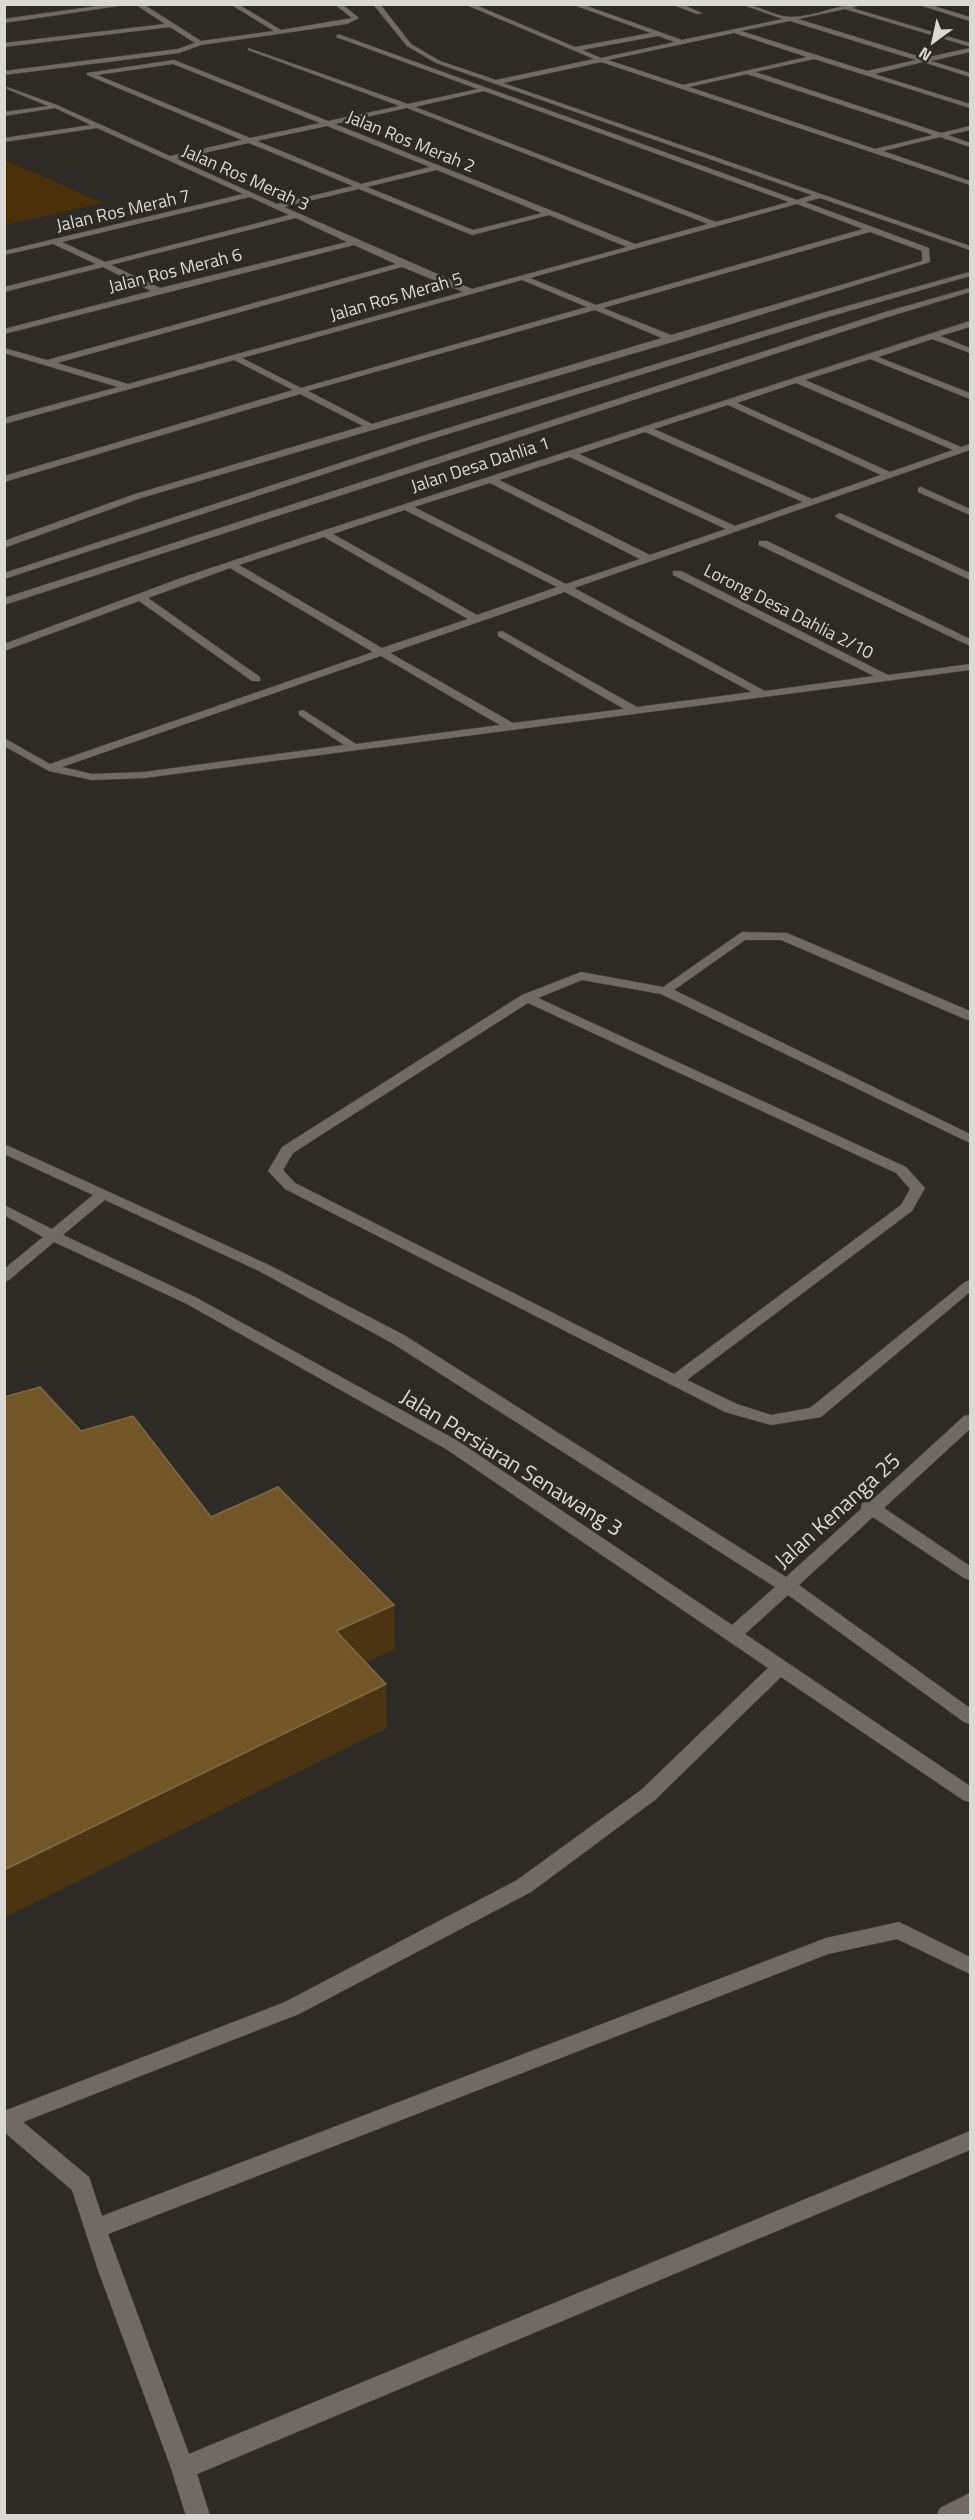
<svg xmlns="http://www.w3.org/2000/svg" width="975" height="2520" viewBox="0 0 975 2520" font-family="'Titillium Web',sans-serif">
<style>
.green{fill:#493009}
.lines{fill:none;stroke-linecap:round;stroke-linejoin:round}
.minor-casing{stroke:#494642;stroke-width:1}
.minor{fill:#6f6a65;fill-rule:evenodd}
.shaded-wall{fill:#4a3412}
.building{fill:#725628;stroke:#836a43;stroke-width:1.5}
.labels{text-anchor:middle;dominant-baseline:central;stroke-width:5;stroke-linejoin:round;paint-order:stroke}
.far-street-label{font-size:18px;fill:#dbd9d5;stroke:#2e2a25}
.street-label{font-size:22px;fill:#dbd9d5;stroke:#2e2a25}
</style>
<rect width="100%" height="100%" fill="#2e2a25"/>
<path class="green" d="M5,160L103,203L5,225Z"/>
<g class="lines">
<g class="minor-casing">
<path id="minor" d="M112,4H132L4,23V19Z
M135,4H143L201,41L274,31L230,4H238L281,30L352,18L334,4H342L359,18L347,24L201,45L179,53L4,75V71L178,49L195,43L170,27L4,47V43L165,24Z
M373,4H380L411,44L440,61L496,80L594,59L464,4H473L575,47L651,33L571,4H581L682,40L783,19L740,4C758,4 774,17 792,17C813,17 838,4 863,4L852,8L970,43V47L968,46L845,9L798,19L924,58L970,48V52L931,61L970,73V77L923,62L874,74L970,104V108L814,59L755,72L941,133L970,126V130L948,135L970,143V147L940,137L883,151L970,181V185L601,62L503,83L970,246V250L820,198L805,202L929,248L930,262L676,341L141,498L4,548V541L135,494L363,426L300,394L4,482V476L293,390L234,360L4,424V418L118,387L4,353V348L47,360L396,264L354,245L4,334V329L151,291L103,267L4,292V287L96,264L53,244L4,255V251L243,194L97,128L4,142V138L91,125L55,108L4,116V112L48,106L7,89V87L57,105L170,156L242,140L87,75V73L174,60L328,121L400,106L248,50V48L408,104L478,89L336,37L338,34L797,200L812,195L436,63L407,46ZM790,21L916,60L867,71L741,31ZM734,33L807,57L683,85L608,60ZM658,36L675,42L601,58L582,50ZM173,64L320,123L250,138L97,75ZM747,74L933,135L875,149L689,87ZM484,91L789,202L716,222L415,107ZM407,108L708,224L635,244L335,124ZM327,126L430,167L361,184L257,141ZM249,143L353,186L277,204L177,159ZM437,170L542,213L473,230L367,187ZM359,189L472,235L549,215L627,247L472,289L284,207ZM250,197L289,215L105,262L62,242ZM797,204L863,229L596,305L530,278ZM296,218L347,242L160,288L111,265ZM870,232L922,251V261L671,335L603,308ZM402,267L463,292L128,384L57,363ZM522,280L587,307L301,388L242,358ZM595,310L662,338L372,424L308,391Z
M671,4H681L702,13L697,14Z
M916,4H927L970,17V21Z
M970,272V276L828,317L425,441L4,579V573L419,437L822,313Z
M970,288V292L891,316L4,605V598L885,312Z
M970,321V327L940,336L970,348V353L932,339L878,357L970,393V399L870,359L805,380L961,447L970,444V450L574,588L765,691L874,676L673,575V571H681L888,675L970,664V670L144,778L92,780L49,771L4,746V738L50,764L373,652L230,568L148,598L260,677V681H252L139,601L4,651V644L181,578L322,531ZM796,383L953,450L890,472L737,403ZM728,405L881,475L812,499L654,429ZM645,432L803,502L735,526L579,454ZM570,457L726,529L650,555L499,480ZM490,483L640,559L566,584L414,507ZM405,510L557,587L477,615L333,534ZM324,537L468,619L382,648L239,565ZM565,592L752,692L637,707L502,631L498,632V636L624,709L513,723L390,653ZM381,656L500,725L356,744L303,710L299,711V715L344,745L144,772L92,774L62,767Z
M921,487L970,509V515L918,492V488Z
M840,513L970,573V580L837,518L835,516Z
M759,541H767L970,639V646L759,545Z
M742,932L787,933L970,1011V1020L965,1019L781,940H745L674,990L970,1134V1143L661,994L582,980L538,998L906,1167L925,1188L912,1211L687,1380L737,1404L771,1415L810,1408L965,1282L970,1280V1292L821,1417L771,1425L725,1412L285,1189L268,1171L282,1147L522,995L581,972L663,987ZM528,1003L896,1173L910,1189L901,1205L674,1374L295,1183L283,1170L293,1153Z
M4,1144L269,1265L404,1335L786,1577L861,1509L862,1503L870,1502L964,1416L970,1415V1429L884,1508L970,1566V1580L964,1578L873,1517L799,1585L970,1708V1724L964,1722L788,1595L745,1634L970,1786V1802L963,1800L781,1677L655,1800L531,1892L299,2014L23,2122L89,2177L102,2216L826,1938L899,1922L970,1957V1974L897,1939L828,1954L108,2234L189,2454L970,2131V2150L197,2474L210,2516H186L171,2468L98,2270L72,2190L4,2132V2111L285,2002L517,1880L641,1790L768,1668L446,1449L185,1303L54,1242L9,1280L4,1282V1269L43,1237L4,1215V1205L52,1229L93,1195L4,1154ZM105,1200L259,1271L392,1343L775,1587L732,1625L458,1441L195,1297L63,1235Z
M970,2493V2516H936L940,2508Z"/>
</g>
<use href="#minor" class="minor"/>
</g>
<path class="shaded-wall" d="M394,1605L395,1649L338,1675L336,1631Z
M386,1684L387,1728L4,1918V1870Z"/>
<path class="building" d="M40,1387L81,1431L133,1416L211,1517L278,1487L394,1605L336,1631L386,1684L4,1870V1397Z"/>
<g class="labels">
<g class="far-street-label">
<text transform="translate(411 141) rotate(22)">Jalan Ros Merah 2</text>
<text transform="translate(246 177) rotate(24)">Jalan Ros Merah 3</text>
<text transform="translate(123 210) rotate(-13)">Jalan Ros Merah 7</text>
<text transform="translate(175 270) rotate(-14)">Jalan Ros Merah 6</text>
<text transform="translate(396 296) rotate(-16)">Jalan Ros Merah 5</text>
<text transform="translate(480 464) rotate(-18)">Jalan Desa Dahlia 1</text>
<text transform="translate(789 611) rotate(27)">Lorong Desa Dahlia 2/10</text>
</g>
<g class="street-label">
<text transform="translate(512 1462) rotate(32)">Jalan Persiaran Senawang 3</text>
<text transform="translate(837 1510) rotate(-42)">Jalan Kenanga 25</text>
</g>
</g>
<rect width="975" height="2520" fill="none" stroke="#dbd9d5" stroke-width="12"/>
<g transform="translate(933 42) rotate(213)" stroke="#2e2a25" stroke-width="4.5" paint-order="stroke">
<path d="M0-4.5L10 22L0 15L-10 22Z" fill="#dbd9d5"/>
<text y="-9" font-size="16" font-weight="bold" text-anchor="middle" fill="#dbd9d5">N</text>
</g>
</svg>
